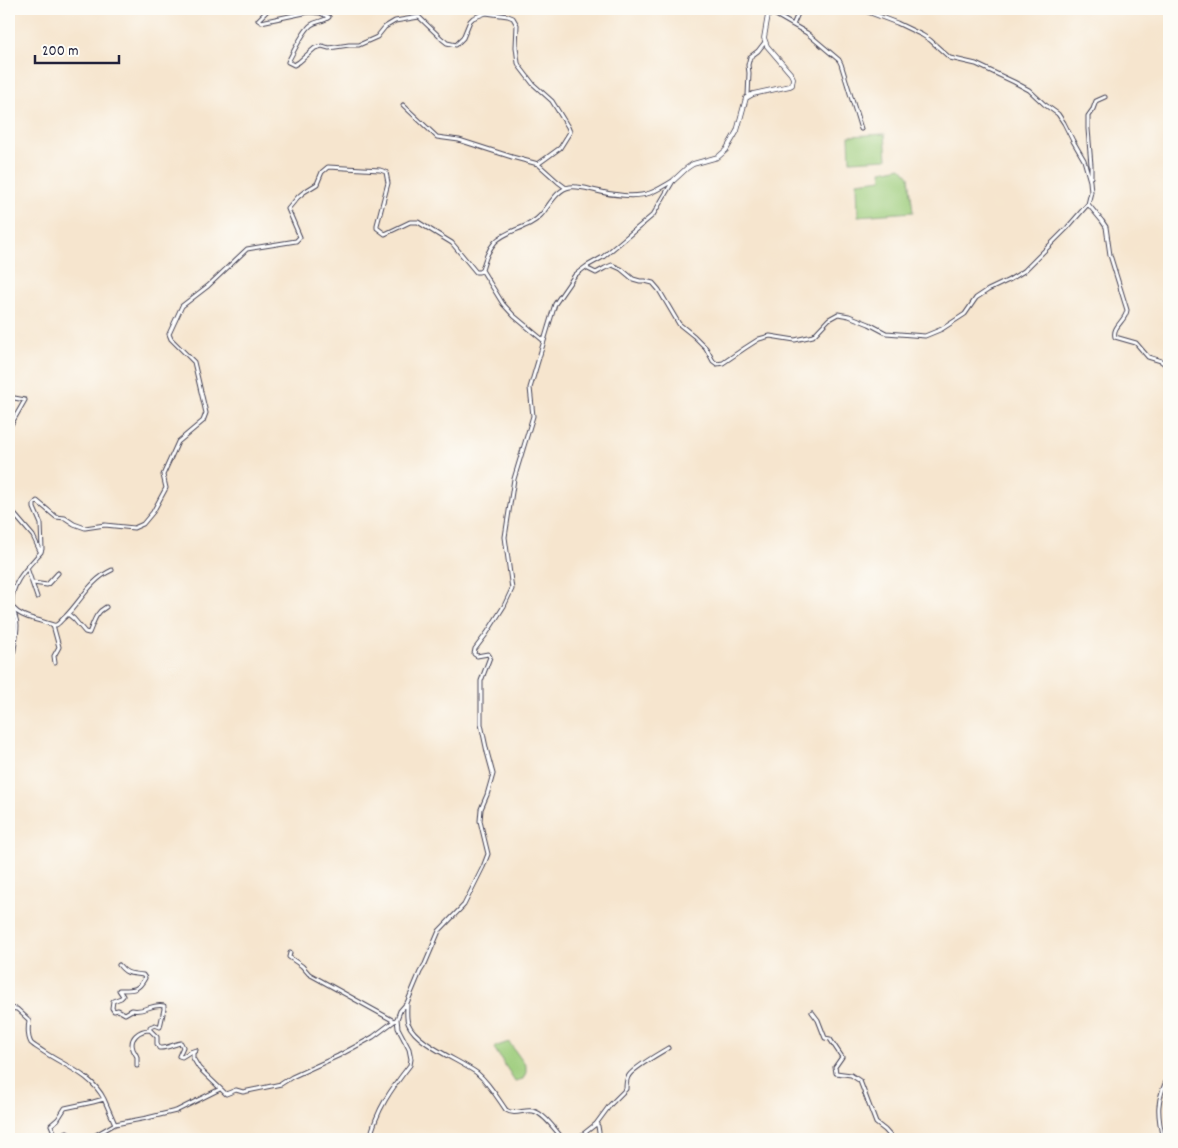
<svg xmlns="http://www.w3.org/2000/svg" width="1178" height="1148" viewBox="0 0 1178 1148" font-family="Dekko,sans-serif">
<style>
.green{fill:#9ccc7a;stroke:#5f775a}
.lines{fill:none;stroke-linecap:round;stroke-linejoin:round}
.minor-casing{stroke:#423f51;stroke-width:5}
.tertiary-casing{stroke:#423f51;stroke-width:5.5}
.minor{stroke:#fff;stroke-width:3}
.tertiary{stroke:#fff;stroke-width:4}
</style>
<rect width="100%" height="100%" fill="#fdfcf7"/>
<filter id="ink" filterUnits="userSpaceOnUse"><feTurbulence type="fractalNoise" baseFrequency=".02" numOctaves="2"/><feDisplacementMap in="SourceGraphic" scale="10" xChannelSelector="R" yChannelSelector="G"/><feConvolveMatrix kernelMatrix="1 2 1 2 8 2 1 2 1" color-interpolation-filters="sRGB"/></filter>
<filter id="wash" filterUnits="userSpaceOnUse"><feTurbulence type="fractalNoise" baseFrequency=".0096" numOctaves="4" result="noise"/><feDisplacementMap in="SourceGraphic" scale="20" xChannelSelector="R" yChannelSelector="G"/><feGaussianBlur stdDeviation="1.12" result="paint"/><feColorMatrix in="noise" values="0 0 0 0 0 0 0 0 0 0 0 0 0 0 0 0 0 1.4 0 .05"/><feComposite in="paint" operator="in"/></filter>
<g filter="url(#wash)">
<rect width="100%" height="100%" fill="#f6e5ce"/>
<path class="green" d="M885,134L887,159L850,161L849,136Z
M901,167L909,176L913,212L858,216L857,182L882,179L881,171Z
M509,1042L526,1066V1073L523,1079L515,1081L494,1048V1047Z"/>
</g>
<g filter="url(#ink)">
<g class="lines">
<g class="minor-casing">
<path id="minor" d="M269,9L258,20L261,22L309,12L320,13L329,17C323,22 316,21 311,25C303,31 293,53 288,62L294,65L299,62L315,48L322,46L329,48L349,45H359L377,37L385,27L395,21L419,17L442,39L447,43L456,45L463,38L470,21L473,18L486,13L508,16L513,18L517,25L516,47L518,63L520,67L533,84L552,101L568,127L570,132L560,148L538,164
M769,11L807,33L839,60L841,64L861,129
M793,25L800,9
M748,96L749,73L748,65L750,57L758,51L765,42
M403,105L437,137L459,140L512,157L538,164L558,182L566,188
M1091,177V165L1088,129V116L1093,109L1096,101L1105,97
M1088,204L1102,221L1106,227L1110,255L1127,310C1126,321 1112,326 1115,337L1136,343L1148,357L1161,361L1166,365L1169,370
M587,266L588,269L596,273L605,268L612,265L621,269L633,279L640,281H645L653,283L659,290L679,324L694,336L706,348L713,361L717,364L723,363L745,348L759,339L770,336L795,340L813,336L829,319L838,314L849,316L869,324L886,333L925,336L942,329L965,314L976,298L988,290L1009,280L1024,271L1067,228L1088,204L1091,192L1090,181L1084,160L1073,141L1064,123L1058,114L1044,104L1029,90L1014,82L976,64L950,58L930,40L922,35L897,23L860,9
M482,270L503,304L514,316L544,341
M9,397L25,400L9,428
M9,508L33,536L40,551
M27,568L37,597
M33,583L47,585L58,573
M13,608C19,615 28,618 37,620C41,621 54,626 56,625C59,624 62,619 65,617C81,601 90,580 112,570
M68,614L74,619L85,632L89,633C94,622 95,613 106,607
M53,625L59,647L54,656L55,663
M9,669L12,664C13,651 17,637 17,625C17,618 13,612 12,606C10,583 27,568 41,552L42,549L41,524L34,508V504L37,501L56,517L65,518L74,524L85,528L105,525L134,528L143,524L153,512L166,488L163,475L178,442L203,421L206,413L194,362L171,339L169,334L182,306L208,286L247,249L296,241L300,237L288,209L298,197L304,192L317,184L322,172L328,167L380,170L386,172L388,183L377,225V228L385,234L410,222H418L452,243L476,272H479L482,270C485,260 488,250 495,242C507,229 529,229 541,215C549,206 557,189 570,187C580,186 588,189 597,191C611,195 636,198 650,193C658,190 666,185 674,180
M290,953L289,957L302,966L309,974L394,1021
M119,965C127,975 131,973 143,975L145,978C138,991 133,990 119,990L123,996L121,998L113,1001L112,1008L114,1011L118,1010L125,1014L132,1010C144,1013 152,1003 164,1006V1009L160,1027L155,1025L150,1027V1030
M407,1004C407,1010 406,1017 408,1023C416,1044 459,1060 477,1073C489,1083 497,1097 506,1110C515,1116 524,1109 533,1111C544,1113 556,1131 563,1139
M1169,1007V1028
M9,1008L17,1009L29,1020C28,1027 27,1036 31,1043C34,1046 40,1049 44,1052C65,1066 92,1075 104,1099
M812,1012L818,1020L825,1038L830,1039L842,1057L835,1067L836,1073L851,1075L860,1081L876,1123L885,1130L893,1139
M137,1066C137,1063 137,1060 137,1057C137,1056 133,1050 133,1049C129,1038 139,1030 150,1030L157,1037V1044L159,1048C166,1049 174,1044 181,1043L183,1047L179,1056L182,1057L190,1052L196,1050L193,1053V1058L199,1068L226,1094L236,1090L243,1092L281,1084L292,1077L338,1056L373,1037L397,1019
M596,1124L598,1126L600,1139
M48,1139L57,1137L67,1132
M57,1139L51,1125L58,1119L65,1108L93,1102L104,1099L115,1124
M89,1139L115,1124L147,1118L176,1111L220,1089
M370,1139C376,1110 392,1088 410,1065L411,1059L409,1049L398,1028L397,1019L400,1011L407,1003L420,972L425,964L439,931L464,905L483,867L488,854L480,821L481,809L487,795L493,774L487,752L481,724V681L490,657L488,654L477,656L474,654L475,649L487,633L504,606L512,589L505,537L514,479L533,416L530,388L555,304L575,275L587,266L603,257L653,215L673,181
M577,1139L596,1124L610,1105L626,1089C626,1085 626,1081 628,1077C631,1069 660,1053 668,1048
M1163,1139C1157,1114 1156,1099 1169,1076"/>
</g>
<g class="tertiary-casing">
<path id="tertiary" d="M674,180L687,168L693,164L718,157L726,150L737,131L746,98L753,94L790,86L792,85L793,78L791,74L767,46L764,38L769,9"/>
</g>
<use href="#minor" class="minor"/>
<use href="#tertiary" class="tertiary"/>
</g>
</g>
<rect width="1178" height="1148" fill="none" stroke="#fdfcf7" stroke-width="30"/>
<path d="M35 55v8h84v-8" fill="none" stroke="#22223b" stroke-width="2.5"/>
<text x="42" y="55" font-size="15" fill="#22223b" stroke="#fdfcf7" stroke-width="4" paint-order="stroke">200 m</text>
</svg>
